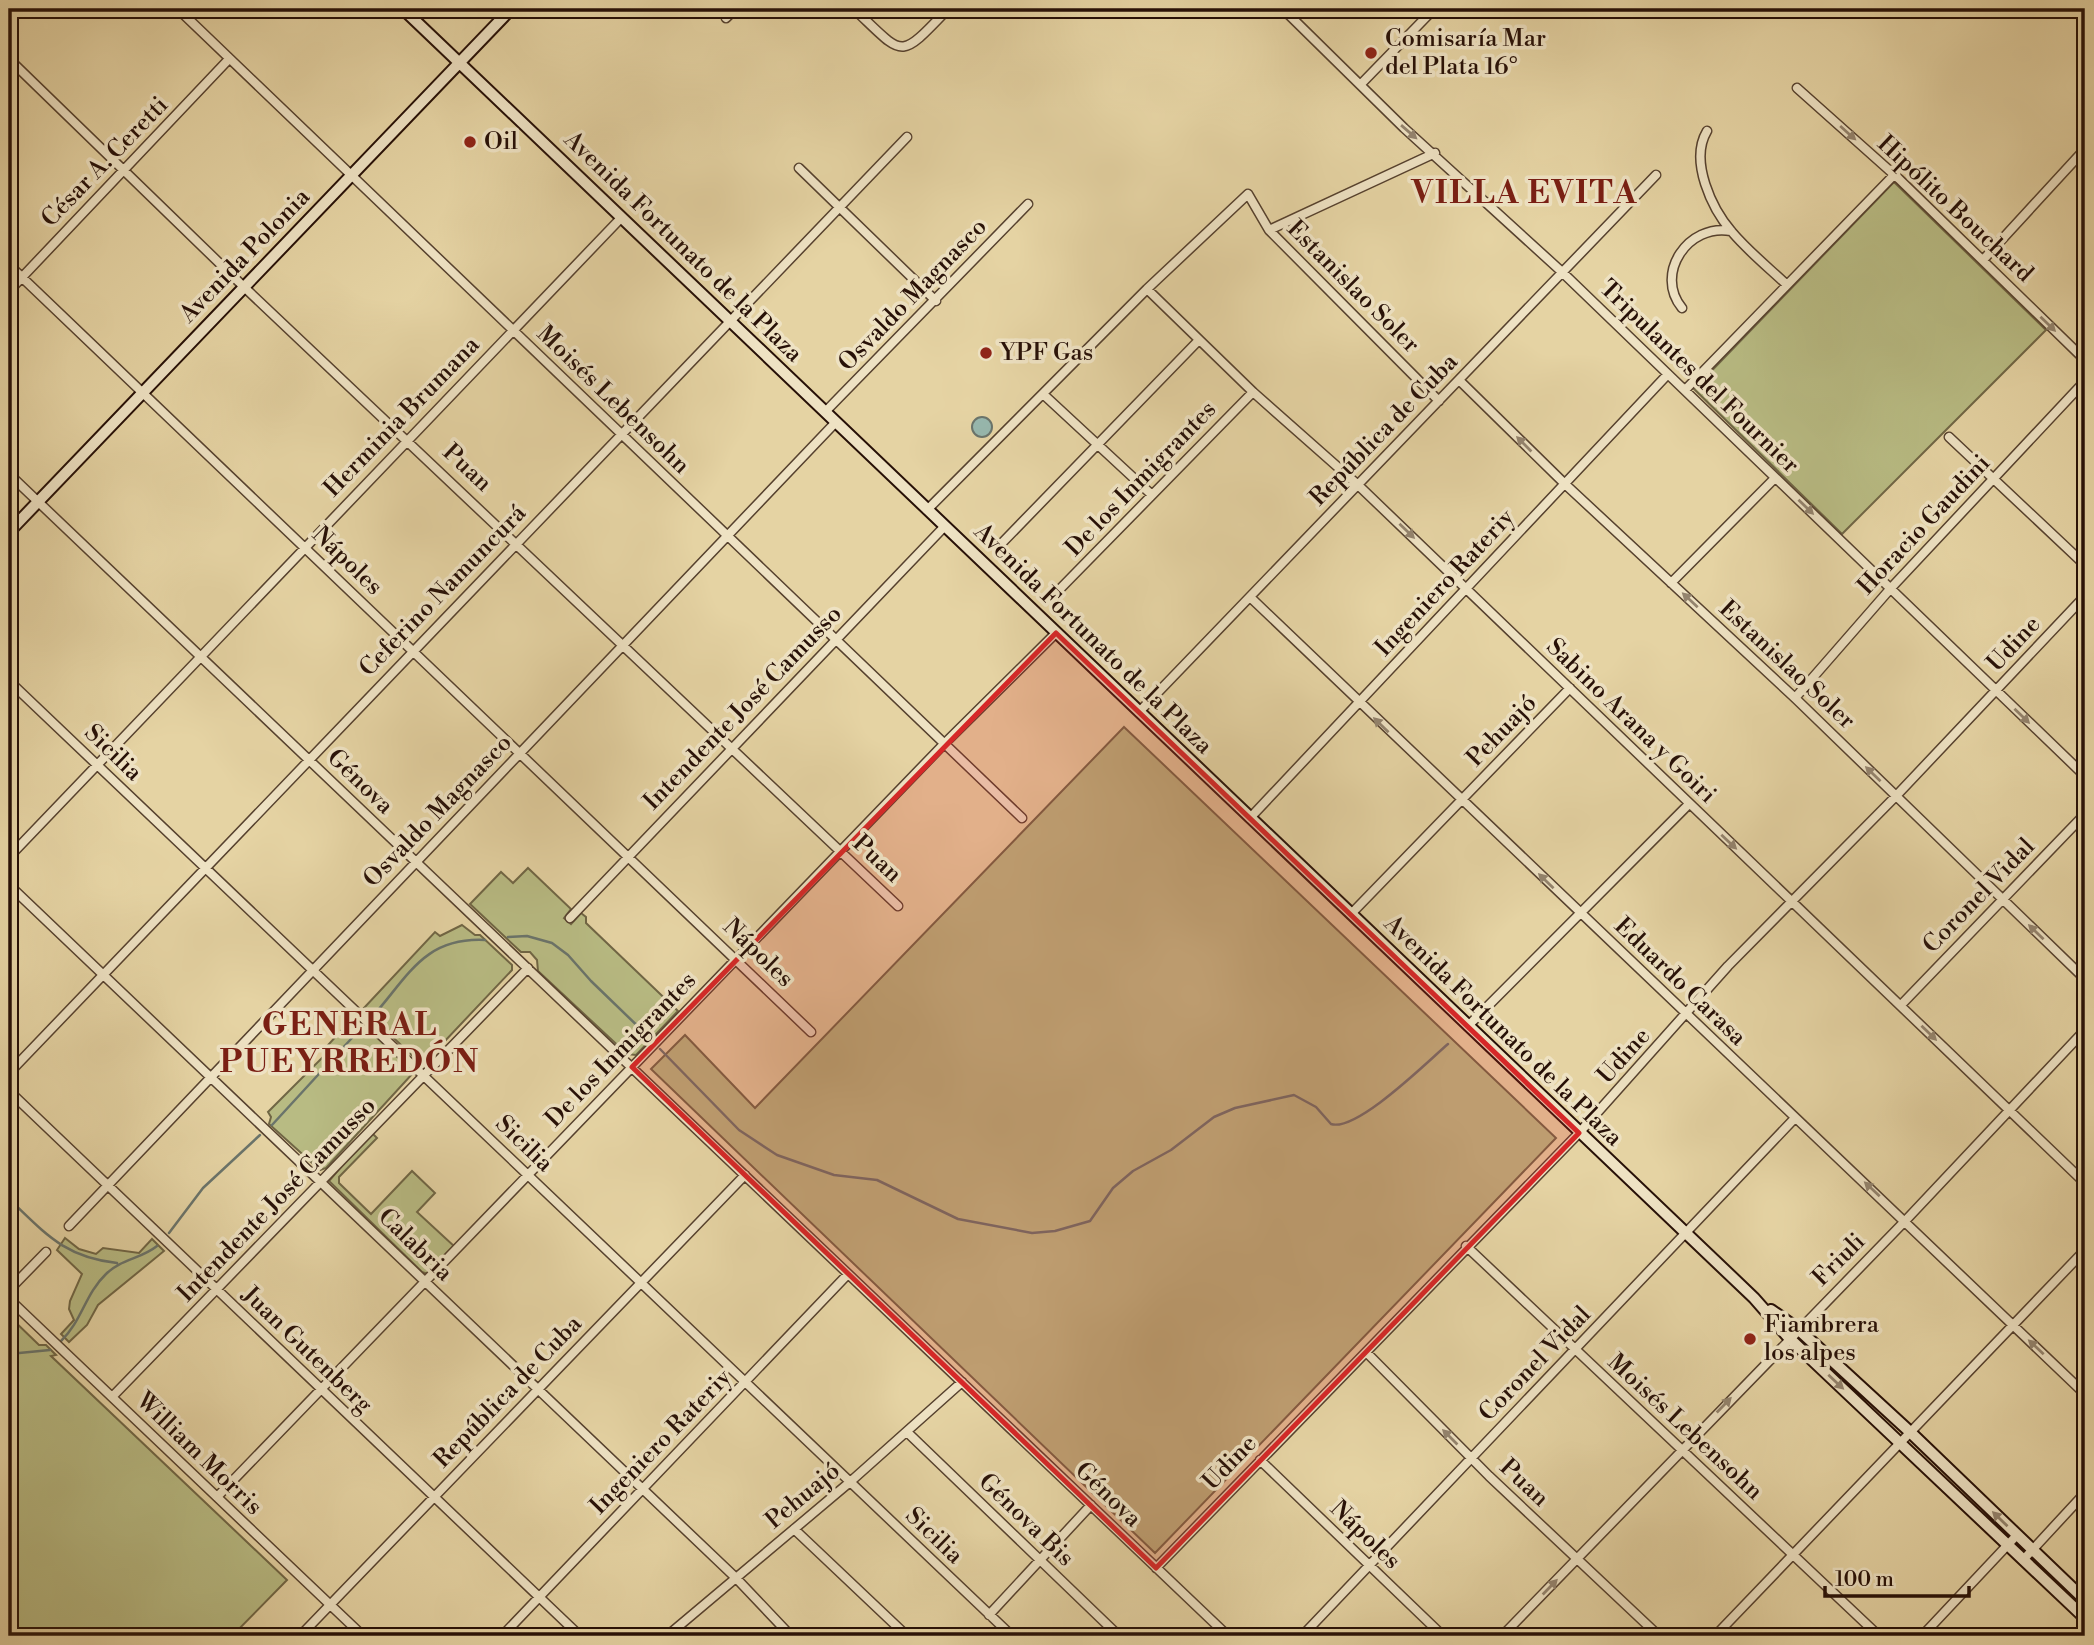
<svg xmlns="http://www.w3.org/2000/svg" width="2094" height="1645" viewBox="0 0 2094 1645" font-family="'Libre Bodoni',serif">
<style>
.green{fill:#b8bb83;stroke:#706645;stroke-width:2}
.water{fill:#97b7ad;stroke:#6a746b;stroke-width:2}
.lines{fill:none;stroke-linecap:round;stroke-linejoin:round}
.stream{stroke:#6a746b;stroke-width:2.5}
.street-casing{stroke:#56412e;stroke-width:11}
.secondary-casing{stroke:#271007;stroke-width:14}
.street{stroke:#eee2c3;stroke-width:8}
.secondary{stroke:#eee2c3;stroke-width:10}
.oneway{fill:#94846e}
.marked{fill:#d62828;fill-opacity:0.2;stroke:#d62828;stroke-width:5;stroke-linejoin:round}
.poi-dot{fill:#8f2418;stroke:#eee2c3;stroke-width:2.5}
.labels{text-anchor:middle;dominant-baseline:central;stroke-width:7;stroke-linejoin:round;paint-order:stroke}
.poi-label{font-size:24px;fill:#271007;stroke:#eee2c3;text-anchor:start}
.street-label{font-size:24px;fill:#271007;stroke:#eee2c3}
.district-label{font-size:32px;font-weight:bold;letter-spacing:2px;fill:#7a1f14;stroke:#eee2c3}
</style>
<rect width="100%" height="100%" fill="#e5d3a3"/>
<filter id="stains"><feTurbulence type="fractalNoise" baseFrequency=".00286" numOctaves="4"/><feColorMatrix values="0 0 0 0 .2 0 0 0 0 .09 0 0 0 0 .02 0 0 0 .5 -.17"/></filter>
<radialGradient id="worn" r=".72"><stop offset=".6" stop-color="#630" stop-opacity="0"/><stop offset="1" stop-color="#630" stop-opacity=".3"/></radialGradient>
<path class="green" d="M1894,182L2046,330L1842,534L1694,389Z
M1124,727L1556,1138L1155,1553L651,1069L685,1035L755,1108Z
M528,868L571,909L564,918L571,924L581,913L586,917V923L678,1011L636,1055L627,1054L538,971L537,960L530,952H521L470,904L501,872L513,883Z
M462,925L475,935H480L512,965V970L426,1061L419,1062L363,1009L435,932L440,936Z
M351,1020L367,1031L369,1029L414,1072L326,1168L320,1170L269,1124L271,1117L268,1112L331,1049L328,1045Z
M371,1132L377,1138L339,1177V1183L371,1214L412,1171L435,1193L417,1212L455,1247L428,1274L422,1272L329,1181Z
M65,1238L79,1249L96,1254L103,1248L139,1253L152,1239L164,1251L98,1305L87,1325L69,1342L61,1334L74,1320L69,1309L70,1301L82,1274L57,1250Z
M9,1316L39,1345H46L56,1355L51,1356L287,1580L232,1636H9Z"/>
<path class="water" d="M972 427a10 10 0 1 1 20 0a10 10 0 1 1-20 0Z"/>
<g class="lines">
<path class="stream" d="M508,937L527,936L552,943L568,955L591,981L650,1038
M373,1016C409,975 425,937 485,940
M660,1049L739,1130L777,1155L834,1175L877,1180L958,1219L1032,1233L1055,1231L1090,1221L1113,1188L1133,1171L1171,1150L1214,1117L1235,1108L1294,1095L1316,1107L1331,1124C1357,1132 1428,1061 1448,1044
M272,1125L362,1027
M9,1199C46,1234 64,1257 117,1263
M169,1233L203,1188L260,1135
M61,1341C82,1321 85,1294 106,1274C121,1259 141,1259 157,1246
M9,1354L50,1350"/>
<g class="street-casing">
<path id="street" d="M178,9L1022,818
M854,9C905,57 898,61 948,9
M1283,9L1404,128L1562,272L2085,776
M726,18L735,9
M9,59L244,287L898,906
M9,75L17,67
M1361,84L1434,9
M1797,88L1899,179L2085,360
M1707,131C1689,161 1712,209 1732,232C1748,251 1769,268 1787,285
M799,168L936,301
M1269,230L1435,153
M1983,260L2085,149
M9,265L811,1032
M1147,289L1253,392L1357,484L2085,1183
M9,291L229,59
M1682,308C1654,274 1688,223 1731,231
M1460,381L1566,485L1795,698L2085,979
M1685,390L1894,175
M1043,394L1152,495
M825,412L1028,204
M1949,437L2085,565
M9,474L1228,1636
M927,510L1147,289L1248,194L1269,230L1439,401
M1000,545L1199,340
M1671,583L1775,478
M1057,592L1253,392
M1250,597L2085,1394
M9,681L1012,1636
M1795,698L1891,588L2085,381
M1139,712L1656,175
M1250,818L1668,374
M9,857L621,218
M9,885L736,1578L791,1636
M1351,914L1570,688
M570,918L944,527
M1901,1005L2085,814
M1468,1026L1688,805
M9,1073L907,137
M9,1091L580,1636
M69,1226L835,423
M1466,1246L1879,1636
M9,1290L46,1252
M9,1299L363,1636
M1367,1353L1489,1476L1659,1636
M112,1397L528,968
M907,1432L1119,1636
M1260,1460L1443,1636
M217,1497L944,744L1056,633
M794,1529L907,1636
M2023,1560L2085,1493
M1156,1568L1579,1133L1728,966L1896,796L2085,596
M989,1615L1091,1505
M678,1627L688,1636
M300,1636L745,1175
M502,1636L848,1274
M667,1636L850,1482L962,1382
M1210,1636L1218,1627
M1302,1636L1795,1118
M1502,1636L1906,1220L2085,1030
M1715,1636L2085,1250
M1922,1636L2017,1535"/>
</g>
<g class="secondary-casing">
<path id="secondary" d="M403,9L1754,1298L1789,1338L2085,1618
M9,532L511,9
M1771,1310L1798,1329L1909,1431L2085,1600"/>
</g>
<use href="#street" class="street"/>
<use href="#secondary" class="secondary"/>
</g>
<defs><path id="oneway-solid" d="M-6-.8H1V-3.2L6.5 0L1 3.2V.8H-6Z" transform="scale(1.75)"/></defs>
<g class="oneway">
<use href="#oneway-solid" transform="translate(1409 132) rotate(41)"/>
<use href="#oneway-solid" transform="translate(1848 133) rotate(42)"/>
<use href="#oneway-solid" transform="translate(2048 324) rotate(44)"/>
<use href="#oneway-solid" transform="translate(1524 444) rotate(-135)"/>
<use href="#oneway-solid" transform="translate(1806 507) rotate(44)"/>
<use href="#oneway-solid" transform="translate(1407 531) rotate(44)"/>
<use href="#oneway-solid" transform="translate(1690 600) rotate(-137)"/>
<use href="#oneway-solid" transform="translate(2022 716) rotate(44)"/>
<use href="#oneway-solid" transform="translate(1381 725) rotate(-136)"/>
<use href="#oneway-solid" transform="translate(1873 774) rotate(-136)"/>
<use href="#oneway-solid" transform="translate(1729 842) rotate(43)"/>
<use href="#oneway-solid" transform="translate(1546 881) rotate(-136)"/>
<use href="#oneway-solid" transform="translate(2036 932) rotate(-136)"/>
<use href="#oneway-solid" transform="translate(1929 1033) rotate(44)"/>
<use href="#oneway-solid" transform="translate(1872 1189) rotate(-137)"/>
<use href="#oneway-solid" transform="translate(2036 1347) rotate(-137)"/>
<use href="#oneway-solid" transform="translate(1836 1382) rotate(43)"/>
<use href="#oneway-solid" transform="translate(1724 1405) rotate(-46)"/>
<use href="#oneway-solid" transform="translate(1450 1437) rotate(-135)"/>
<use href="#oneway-solid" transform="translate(2000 1519) rotate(-136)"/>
<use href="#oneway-solid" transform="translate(1550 1587) rotate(-46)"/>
</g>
<path class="marked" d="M1056,633L1579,1133L1156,1568L632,1067Z"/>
<g class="poi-dot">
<circle cx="1371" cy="53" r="7"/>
<circle cx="470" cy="142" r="7"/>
<circle cx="986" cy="353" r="7"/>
<circle cx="1750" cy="1339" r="7"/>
</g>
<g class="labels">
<g class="poi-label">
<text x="1385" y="39">Comisaría Mar<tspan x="1385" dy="28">del Plata 16°</tspan></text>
<text x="484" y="142">Oil</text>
<text x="1000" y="353">YPF Gas</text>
<text x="1764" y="1325">Fiambrera<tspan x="1764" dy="28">los alpes</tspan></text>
</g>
<g class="street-label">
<text transform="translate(105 162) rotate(-46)">César A. Ceretti</text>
<text transform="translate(1955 209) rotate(43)">Hipólito Bouchard</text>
<text transform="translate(683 247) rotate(44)">Avenida Fortunato de la Plaza</text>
<text transform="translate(245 256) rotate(-46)">Avenida Polonia</text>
<text transform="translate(1353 287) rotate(45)">Estanislao Soler</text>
<text transform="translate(913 295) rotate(-46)">Osvaldo Magnasco</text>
<text transform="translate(1699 377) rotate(44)">Tripulantes del Fournier</text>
<text transform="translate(613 400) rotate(44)">Moisés Lebensohn</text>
<text transform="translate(402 417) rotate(-46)">Herminia Brumana</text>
<text transform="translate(1384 430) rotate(-46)">República de Cuba</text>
<text transform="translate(467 468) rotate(43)">Puan</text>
<text transform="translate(1141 479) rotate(-46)">De los Inmigrantes</text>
<text transform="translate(1924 525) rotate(-47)">Horacio Gaudini</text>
<text transform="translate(347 561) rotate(44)">Nápoles</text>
<text transform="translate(1445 583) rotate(-47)">Ingeniero Rateriy</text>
<text transform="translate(443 591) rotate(-46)">Ceferino Namuncurá</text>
<text transform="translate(1093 639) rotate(44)">Avenida Fortunato de la Plaza</text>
<text transform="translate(2014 644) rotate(-47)">Udine</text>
<text transform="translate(1787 665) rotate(43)">Estanislao Soler</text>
<text transform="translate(743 708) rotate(-46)">Intendente José Camusso</text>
<text transform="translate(1631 721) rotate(44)">Sabino Arana y Goiri</text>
<text transform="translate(1502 731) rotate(-46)">Pehuajó</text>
<text transform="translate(113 753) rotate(44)">Sicilia</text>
<text transform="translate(360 782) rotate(44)">Génova</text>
<text transform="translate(438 811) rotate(-46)">Osvaldo Magnasco</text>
<text transform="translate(877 859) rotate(43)">Puan</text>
<text transform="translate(1979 896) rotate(-46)">Coronel Vidal</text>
<text transform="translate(758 953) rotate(44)">Nápoles</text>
<text transform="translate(1680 982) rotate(44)">Eduardo Carasa</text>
<text transform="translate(1503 1031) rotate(44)">Avenida Fortunato de la Plaza</text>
<text transform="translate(621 1050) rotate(-46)">De los Inmigrantes</text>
<text transform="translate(1624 1056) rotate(-48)">Udine</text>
<text transform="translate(524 1144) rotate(44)">Sicilia</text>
<text transform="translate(277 1200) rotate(-46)">Intendente José Camusso</text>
<text transform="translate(415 1245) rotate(44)">Calabria</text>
<text transform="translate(1839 1260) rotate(-45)">Friuli</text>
<text transform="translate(307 1350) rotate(44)">Juan Gutenberg</text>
<text transform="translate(1535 1364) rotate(-46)">Coronel Vidal</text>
<text transform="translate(508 1392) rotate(-46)">República de Cuba</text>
<text transform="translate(1685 1427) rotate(43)">Moisés Lebensohn</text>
<text transform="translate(661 1442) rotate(-46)">Ingeniero Rateriy</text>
<text transform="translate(199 1454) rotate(44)">William Morris</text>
<text transform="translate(1230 1463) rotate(-46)">Udine</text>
<text transform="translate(1524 1483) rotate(43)">Puan</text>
<text transform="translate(1108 1495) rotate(44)">Génova</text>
<text transform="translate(803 1496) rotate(-40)">Pehuajó</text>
<text transform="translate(1026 1520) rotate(44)">Génova Bis</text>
<text transform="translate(1365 1535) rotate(44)">Nápoles</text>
<text transform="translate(934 1536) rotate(44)">Sicilia</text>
</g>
<g class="district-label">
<text x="1525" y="193">VILLA EVITA</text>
<text x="350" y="1025">GENERAL<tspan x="350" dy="37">PUEYRREDÓN</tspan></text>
</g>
</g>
<rect width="2094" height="1645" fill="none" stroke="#e5d3a3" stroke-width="35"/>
<rect x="10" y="10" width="2073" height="1624" fill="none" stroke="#271007" stroke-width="3.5"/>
<rect x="18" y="18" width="2059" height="1610" fill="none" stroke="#271007" stroke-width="2"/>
<path d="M1825 1586v10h144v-10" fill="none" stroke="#271007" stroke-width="3.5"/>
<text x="1835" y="1586" font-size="21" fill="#271007" stroke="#eee2c3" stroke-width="5" paint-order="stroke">100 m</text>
<rect width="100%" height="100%" filter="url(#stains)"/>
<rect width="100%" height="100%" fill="url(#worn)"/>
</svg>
